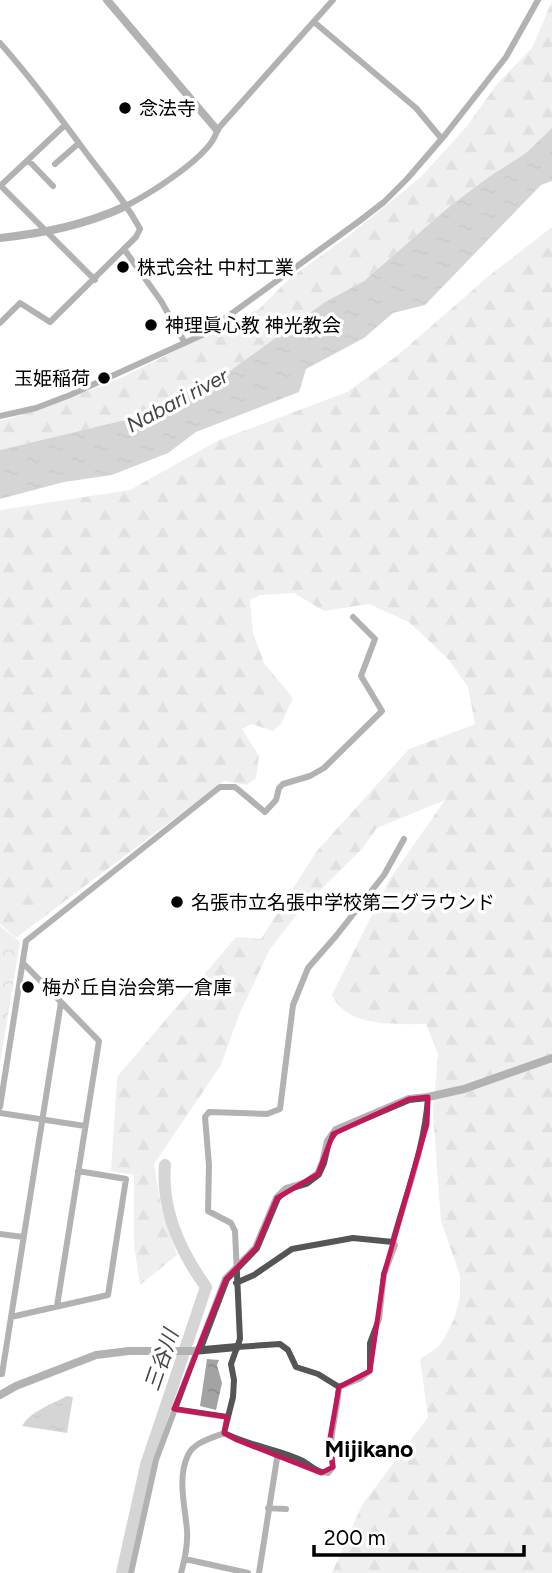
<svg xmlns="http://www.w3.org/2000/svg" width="552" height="1573" viewBox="0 0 552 1573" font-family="Figtree,'Noto Sans JP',sans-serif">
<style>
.forest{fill:url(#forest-firs)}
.park{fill:url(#park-crowns)}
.water{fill:url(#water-ripples)}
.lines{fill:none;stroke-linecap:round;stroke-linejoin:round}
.river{stroke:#a3a3a3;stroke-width:12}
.minor{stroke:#555;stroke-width:6}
.tertiary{stroke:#555;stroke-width:8}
.marked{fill:none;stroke:#c2185b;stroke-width:5;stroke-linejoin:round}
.poi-dot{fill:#000;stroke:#fff;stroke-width:2.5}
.labels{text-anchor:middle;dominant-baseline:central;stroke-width:7;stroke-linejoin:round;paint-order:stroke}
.poi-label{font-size:19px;fill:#000;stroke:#fff;text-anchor:start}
.water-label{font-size:21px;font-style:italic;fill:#444;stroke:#fff}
.quarter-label{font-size:23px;font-weight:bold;fill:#000;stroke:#fff}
</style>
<defs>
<pattern id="forest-firs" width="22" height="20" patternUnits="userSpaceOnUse" patternTransform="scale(1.75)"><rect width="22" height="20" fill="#dcdcdc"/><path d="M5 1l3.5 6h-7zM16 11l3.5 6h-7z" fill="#bbb"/></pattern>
<pattern id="park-crowns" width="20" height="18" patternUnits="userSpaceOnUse" patternTransform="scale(1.75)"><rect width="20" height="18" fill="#dcdcdc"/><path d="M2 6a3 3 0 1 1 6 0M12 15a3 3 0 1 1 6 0" fill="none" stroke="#bbb"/></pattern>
<pattern id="water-ripples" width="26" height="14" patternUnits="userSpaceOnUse" patternTransform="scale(1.75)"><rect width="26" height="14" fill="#a3a3a3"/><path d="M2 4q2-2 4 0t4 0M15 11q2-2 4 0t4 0" fill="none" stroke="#8b8b8b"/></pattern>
</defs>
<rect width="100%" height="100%" fill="#fff"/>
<path class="forest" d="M552,1V128L526,153L490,176L450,206L364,281L325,302L220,378L125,420L0,450V421L44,408L121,378L259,309L289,279L351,234L421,177L467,126L497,84L532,48Z
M552,227V1573H332L362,1505L428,1417L420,1359L438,1347L444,1339L454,1319L460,1297V1275L441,1221L433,1114L438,1054L426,1024C396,1024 347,1028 332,995L390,879L445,800L377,828L362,849L302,908L270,949L239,1015L221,1065L154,1164L161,1207L177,1255L140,1285L134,1244V1175L111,1171L117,1077L236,937L261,939L316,852L409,749L475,724L468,687L449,660L409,622L369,604L324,611L294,593L260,595L250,600L253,633L264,663L293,698L281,724L273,731L252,724L242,729L259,756L256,778L247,785L224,781L16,938L0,924V510L130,490L219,440L347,392L398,355L490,275Z"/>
<path class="park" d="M0,926L20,942L0,1063Z"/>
<path class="water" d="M552,128V181L541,185L425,305L393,313L364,338L306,369L299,392L196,432L168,453L112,475L64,482L0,499V450L125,420L220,378L325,302L364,281L450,206L490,176L526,153Z
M207,1359L219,1360L217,1365L222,1383L216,1410L200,1406Z
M67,1396L73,1397L67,1433L22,1426C31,1411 52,1404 67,1396Z"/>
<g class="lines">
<path class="river" d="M122,1573L146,1465L206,1287C180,1251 161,1210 165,1165"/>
<path class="minor" d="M314,22L416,108L441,138
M0,43C31,78 59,116 87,154C105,178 126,202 140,229L136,237L50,322L20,303L0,323
M28,160L53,186
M55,164L79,143
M0,186L65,125
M1,186L95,280
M126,206C149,194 213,155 217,130L333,0
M124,249L161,301L185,343
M0,416L36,408L70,395L202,335L358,222L384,202L407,179L445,135L506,57L538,0
M23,963L99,1041L57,1306
M0,1107L26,941L220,787H235L265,812L276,800L279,788L283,784L310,776L324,768L382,711L361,676L375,639L353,617
M0,1113L85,1126
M0,1234L23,1237
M236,1283L254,1275L292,1249L353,1238L393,1242
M11,1317L108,1295L126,1179L78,1171
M237,1347L280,1344L288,1350L296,1367L318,1374L339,1387
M0,1374H2L61,1002
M339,1387L361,1378L370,1371V1343L379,1319L384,1274L395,1245L393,1242C406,1194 425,1146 428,1097
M174,1409L227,1417
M224,1433L233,1397L234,1380L231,1364L240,1339L235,1231L231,1223L208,1211L209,1165L205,1117L209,1112L267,1114L280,1109L293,1005L308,968L336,936L384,875L404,839
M268,1508L286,1509
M185,1559L248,1573
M131,1573L156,1460L197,1350
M181,1573C185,1559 188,1545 187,1530C185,1506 177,1478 188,1455C194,1442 212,1438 224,1433C249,1446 278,1449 303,1461C312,1466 317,1473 328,1473L333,1467C327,1438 337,1416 339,1387
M259,1573L278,1452"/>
<path class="tertiary" d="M107,0L217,130
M0,238C45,233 85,225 126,206
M199,1350L226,1279L256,1248L277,1198L286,1189L306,1183L318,1174L323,1163L328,1141L336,1130L409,1099L428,1097L464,1089L552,1058
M0,1395L16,1386L96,1355L129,1351H193L237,1347"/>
</g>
<path d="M0 0H552V1573H0ZM428,1097L427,1124L384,1274L370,1371L339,1387L330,1438L333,1467L321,1473L237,1440L224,1433L227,1417L174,1409L226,1279L256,1248L277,1198L318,1174L333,1134L409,1099Z" fill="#fff" fill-opacity=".55" fill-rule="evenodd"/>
<path class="marked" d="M428,1097L427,1124L384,1274L370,1371L339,1387L330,1438L333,1467L321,1473L237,1440L224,1433L227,1417L174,1409L226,1279L256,1248L277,1198L318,1174L333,1134L409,1099Z"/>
<g class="poi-dot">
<circle cx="125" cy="108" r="7"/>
<circle cx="123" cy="267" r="7"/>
<circle cx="151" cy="325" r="7"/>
<circle cx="104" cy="378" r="7"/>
<circle cx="177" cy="902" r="7"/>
<circle cx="28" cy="987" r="7"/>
</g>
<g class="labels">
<g class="poi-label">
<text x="139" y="108">念法寺</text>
<text x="137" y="267">株式会社 中村工業</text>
<text x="165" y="325">神理眞心教 神光教会</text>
<text x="90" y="378" text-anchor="end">玉姫稲荷</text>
<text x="191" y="902">名張市立名張中学校第二グラウンド</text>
<text x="42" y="987">梅が丘自治会第一倉庫</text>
</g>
<g class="water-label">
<text transform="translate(177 400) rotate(-28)">Nabari river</text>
<text transform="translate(161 1360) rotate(-71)">三谷川</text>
</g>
<g class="quarter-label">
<text x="369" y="1449">Mijikano</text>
</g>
</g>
<path d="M314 1545v10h210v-10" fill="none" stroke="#000000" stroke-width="3.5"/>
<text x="324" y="1545" font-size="21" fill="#000000" stroke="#ffffff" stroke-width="5" paint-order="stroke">200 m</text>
</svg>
